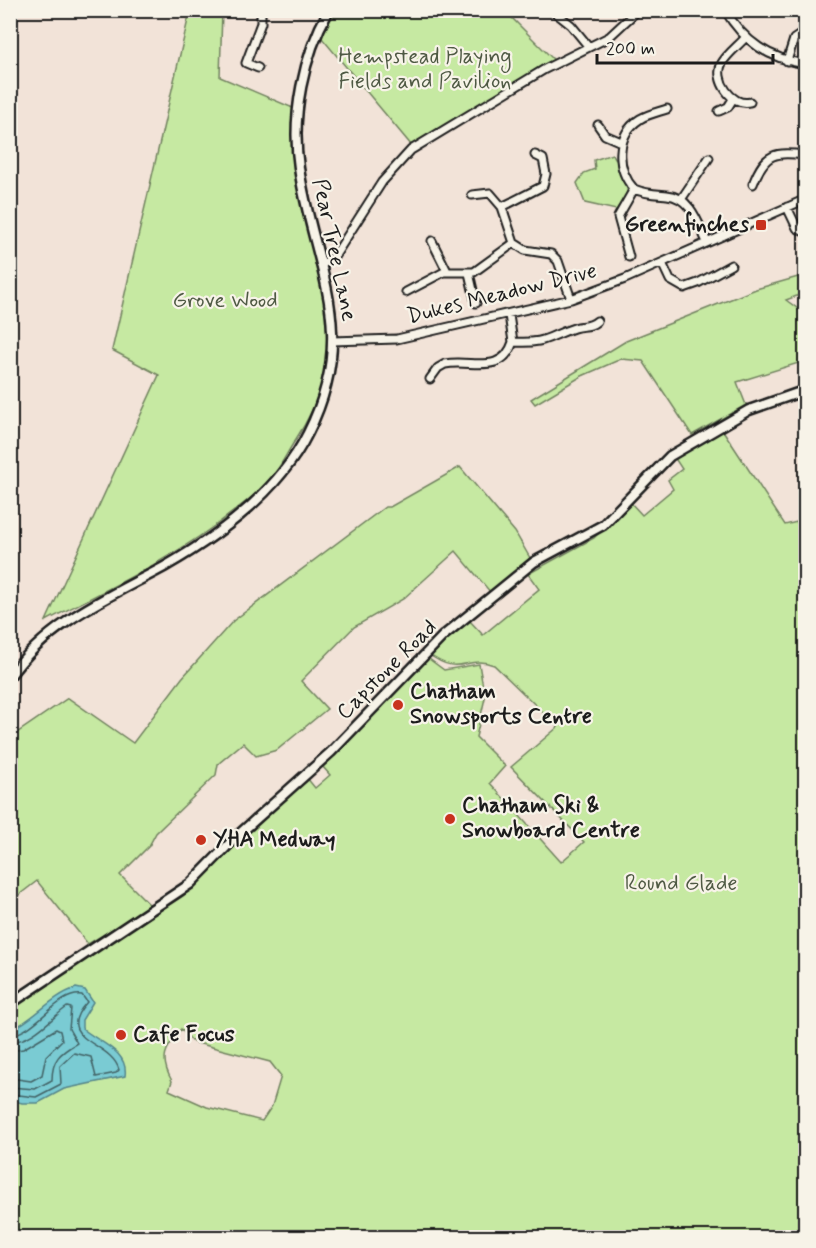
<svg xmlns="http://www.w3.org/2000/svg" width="816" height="1248" viewBox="0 0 816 1248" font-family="Mynerve,sans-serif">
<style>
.green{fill:#c6e9a2;stroke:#71825f;stroke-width:1.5;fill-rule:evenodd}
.water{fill:#7acbd3;stroke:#54858a;stroke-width:1.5}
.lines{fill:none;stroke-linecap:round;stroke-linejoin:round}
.shore{stroke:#426265;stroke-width:1.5}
.minor-casing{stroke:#1c1c1c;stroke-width:11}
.tertiary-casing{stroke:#1c1c1c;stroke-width:13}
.minor{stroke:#f7f3e8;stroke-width:7}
.tertiary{stroke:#f7f3e8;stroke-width:8}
.poi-dot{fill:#c8321e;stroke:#f7f3e8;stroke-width:2}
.labels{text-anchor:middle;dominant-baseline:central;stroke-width:4.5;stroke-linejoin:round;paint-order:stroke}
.park-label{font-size:22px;fill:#4f5a44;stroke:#f7f3e8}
.poi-label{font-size:22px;font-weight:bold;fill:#1c1c1c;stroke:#f7f3e8;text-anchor:start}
.street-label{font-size:22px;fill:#1c1c1c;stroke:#f7f3e8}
</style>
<rect width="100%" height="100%" fill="#f2e3d8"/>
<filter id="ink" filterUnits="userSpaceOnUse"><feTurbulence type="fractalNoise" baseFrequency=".0167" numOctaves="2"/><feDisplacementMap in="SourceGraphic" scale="12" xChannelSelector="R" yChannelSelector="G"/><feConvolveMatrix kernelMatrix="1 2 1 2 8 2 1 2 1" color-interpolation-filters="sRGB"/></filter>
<g filter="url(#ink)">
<path class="green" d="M190,11H222L220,77L293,108C291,184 321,249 329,323C333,364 318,405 296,439C286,454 278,472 266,485C257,494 245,502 234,511C177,557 111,587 46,621L159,375L112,350Z
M334,11H505L554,60L412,146L321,37Z
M612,154C616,156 629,189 627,193C625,199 619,205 616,210L585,203L577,183L584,173L595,169L594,160Z
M805,275V293L786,300L805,314V361L737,382L746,405L692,435L643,361L621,359L582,376L535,404L531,399L626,341L756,289Z
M722,429L785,525L805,520V1237L11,1238V1007L183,896L307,778L315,788L330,775L323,767L425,656L444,670L479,664L485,698L476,737L505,766L490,783L561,862L584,842L511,767L558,727L494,665C465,654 461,679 427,653L468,619L483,635L539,589L528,574L594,538L630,502L642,515L673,489L668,480L682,469L674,457ZM181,1029L193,1042L270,1062L281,1076L272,1106L262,1121L207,1107L169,1090L172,1081C159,1058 165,1049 181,1029Z
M460,467L515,532L530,558L491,593L456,551L403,599L354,627L301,681L327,709L277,750L256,756L243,743L218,764L216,775L156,833L149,846L120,875L151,906L88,944L37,881L11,901V737L68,698L133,743L182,678L233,621L385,507H390Z"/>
<path class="water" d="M76,988L85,990L93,1002L82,1020V1028C97,1042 129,1050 125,1076L64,1089L38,1103H22L11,1100V1030C35,1019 51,996 76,988Z"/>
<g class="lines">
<path class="shore" d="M10,1035C37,1032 58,991 82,995L87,1002C51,1041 112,1041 119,1070L116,1073L96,1077L91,1057L74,1053L60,1066L61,1084L36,1097L10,1094
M10,1042C33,1041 50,1019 67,1007L71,1008L69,1029L77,1043C60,1053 52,1059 52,1080L35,1089L10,1087
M10,1051L23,1049L56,1029L60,1031L62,1040L46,1056L42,1075L31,1081L10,1078"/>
<g class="minor-casing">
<path id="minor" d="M552,10L571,25L589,47
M725,10C744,42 769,59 806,64
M745,38C738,46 727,54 722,63C713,79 732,107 750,102
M787,61L794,39L806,31
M258,68L246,63L261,23V10
M667,109C658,112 648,114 640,119C615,135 616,169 634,189C645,194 655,194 667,195C691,197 698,223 707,242
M719,111L728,107L733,99
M598,125L605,135L621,142
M535,155L543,159L546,174L543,186L502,207L514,243L525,250L551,254L558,261L571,299
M753,184C765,152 775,152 806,155
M472,195L490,193L502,207
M682,198L709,158
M787,207L797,228L806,233
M432,241L447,271
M629,257L618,217L634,189
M662,263L670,280L684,288L698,283L731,265
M323,264L334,257L382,182L411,150L545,69L609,37L638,10
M469,273L476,303
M406,292L444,272H474L514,243
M509,315L513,342C547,344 546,337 574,328C584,325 589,328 597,321
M332,341L397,339L571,299L625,279L806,199
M430,379L438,368L445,364C471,359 502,376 513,342"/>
</g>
<g class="tertiary-casing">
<path id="tertiary" d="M10,676C49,622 107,598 164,567C220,535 279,492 308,433C360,330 314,268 299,168C291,116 303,56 329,10
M10,1004L190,884L236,837L331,752L443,636L534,562L603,525L670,456L749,410L806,390"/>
</g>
<use href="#minor" class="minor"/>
<use href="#tertiary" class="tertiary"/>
</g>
</g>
<g class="poi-dot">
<rect x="755" y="219" width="12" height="12" rx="3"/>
<circle cx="398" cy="705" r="6"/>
<circle cx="450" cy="819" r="6"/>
<circle cx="201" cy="840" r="6"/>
<circle cx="121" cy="1035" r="6"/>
</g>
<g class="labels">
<g class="park-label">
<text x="425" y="57">Hempstead Playing<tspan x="425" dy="25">Fields and Pavilion</tspan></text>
<text x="225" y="301">Grove Wood</text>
<text x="681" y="884">Round Glade</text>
</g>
<g class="poi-label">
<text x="749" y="225" text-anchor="end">Greenfinches</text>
<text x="410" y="692">Chatham<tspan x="410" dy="25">Snowsports Centre</tspan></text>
<text x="462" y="806">Chatham Ski &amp;<tspan x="462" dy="25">Snowboard Centre</tspan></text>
<text x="213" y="840">YHA Medway</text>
<text x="133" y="1035">Cafe Focus</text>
</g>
<g class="street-label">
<text transform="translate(334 250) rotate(78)">Pear Tree Lane</text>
<text transform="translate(502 294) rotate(-14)">Dukes Meadow Drive</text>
<text transform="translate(387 670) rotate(-45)">Capstone Road</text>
</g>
</g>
<rect width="816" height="1248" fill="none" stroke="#f7f3e8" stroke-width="36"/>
<rect x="18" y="18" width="780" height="1212" fill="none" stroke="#1c1c1c" stroke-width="2" filter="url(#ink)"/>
<path d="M597 54v9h176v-9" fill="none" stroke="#1c1c1c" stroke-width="3"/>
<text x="606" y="54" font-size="18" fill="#1c1c1c" stroke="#f7f3e8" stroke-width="4.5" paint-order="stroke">200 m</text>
</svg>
